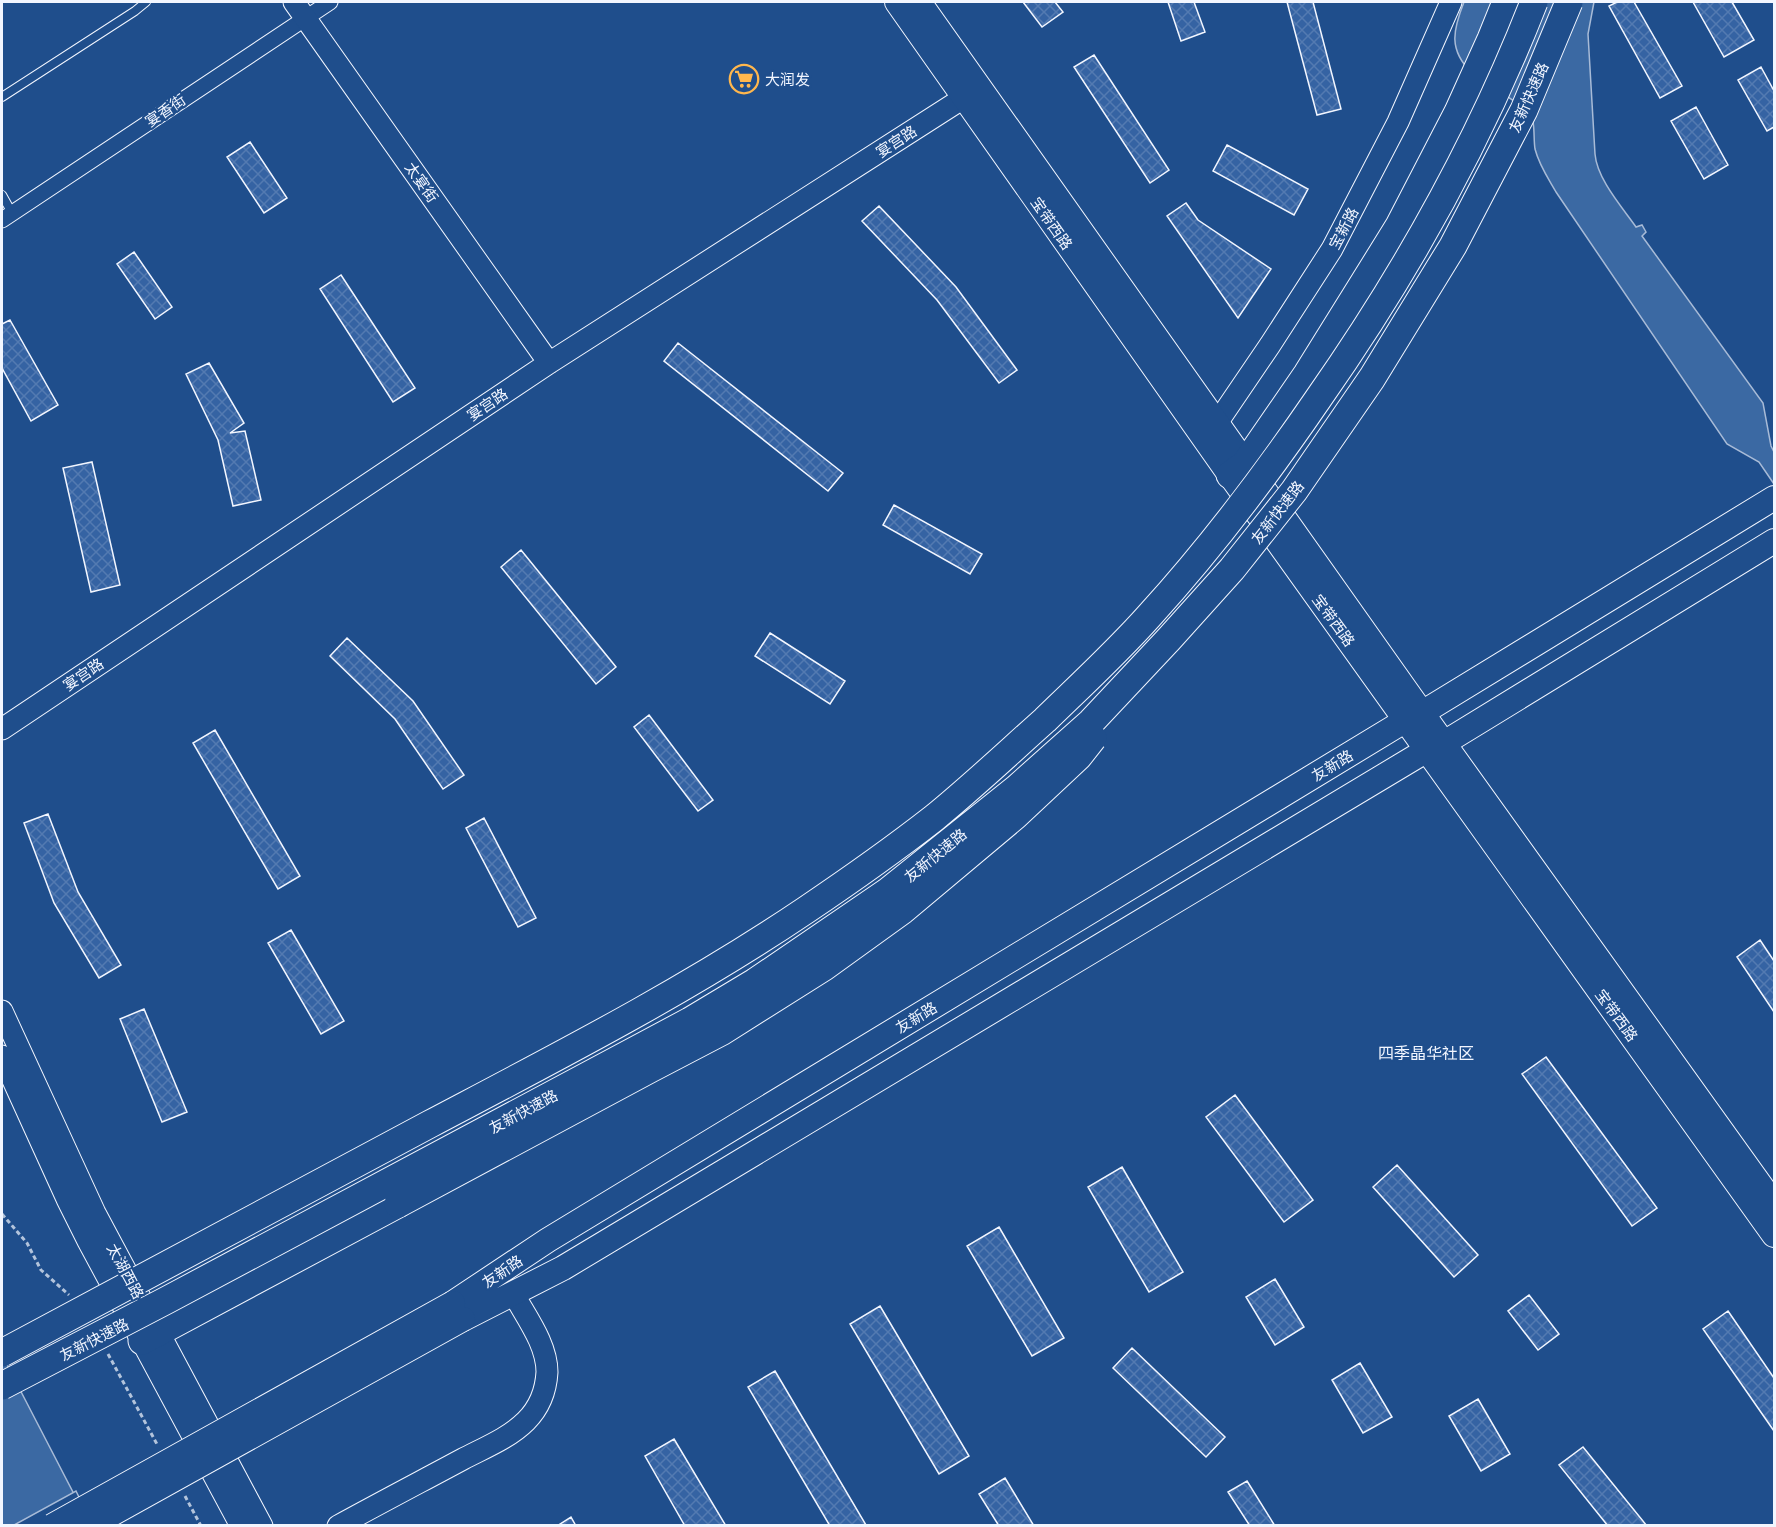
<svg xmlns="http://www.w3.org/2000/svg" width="1776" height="1527" viewBox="0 0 1776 1527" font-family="Barlow,'Noto Sans SC',sans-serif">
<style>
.water{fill:#3b69a3;stroke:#a8bbd7;stroke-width:1.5}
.pier{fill:#1f4e8c;stroke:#a8bbd7;stroke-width:1.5}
.building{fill:url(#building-cross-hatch);stroke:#f2f6ff;stroke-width:1.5}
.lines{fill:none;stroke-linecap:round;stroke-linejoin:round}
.lane-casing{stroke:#f2f6ff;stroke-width:10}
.street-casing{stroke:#f2f6ff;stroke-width:17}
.secondary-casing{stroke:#f2f6ff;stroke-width:23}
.primary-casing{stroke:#f2f6ff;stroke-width:26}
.highway-casing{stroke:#f2f6ff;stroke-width:29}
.path{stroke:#b3c4dc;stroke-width:3;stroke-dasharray:4.5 3;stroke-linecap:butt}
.lane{stroke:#1f4e8c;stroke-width:8}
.street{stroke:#1f4e8c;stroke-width:15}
.secondary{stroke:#1f4e8c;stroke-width:21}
.primary{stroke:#1f4e8c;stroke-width:24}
.highway{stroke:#1f4e8c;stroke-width:27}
.primary-bridge-casing{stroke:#f2f6ff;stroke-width:26;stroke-linecap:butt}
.highway-bridge-casing{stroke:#f2f6ff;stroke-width:29;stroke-linecap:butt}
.primary-bridge{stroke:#1f4e8c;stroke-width:24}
.highway-bridge{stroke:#1f4e8c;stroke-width:27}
.labels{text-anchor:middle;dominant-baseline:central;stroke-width:4.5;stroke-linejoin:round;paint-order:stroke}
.poi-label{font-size:15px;fill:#f2f6ff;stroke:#1f4e8c;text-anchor:start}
.street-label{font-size:15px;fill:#f2f6ff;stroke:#1f4e8c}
.neighbourhood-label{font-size:16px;fill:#f2f6ff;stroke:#1f4e8c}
</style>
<defs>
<pattern id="building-cross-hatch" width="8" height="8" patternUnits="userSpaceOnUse" patternTransform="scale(1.5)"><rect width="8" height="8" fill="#3563a3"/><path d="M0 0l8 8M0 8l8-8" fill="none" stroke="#537ab1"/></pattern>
</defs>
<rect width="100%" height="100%" fill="#1f4e8c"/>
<path class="water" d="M1464,2H1594L1588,34L1595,154C1597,179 1622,207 1636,227L1642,225L1646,232L1642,236L1763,403L1771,446L1774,452V484L1759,462L1727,444L1556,192C1548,178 1539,165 1535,149C1533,136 1536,123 1529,111L1472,73C1448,50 1453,30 1464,2Z
M2,1355L90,1525H2Z"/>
<path class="pier" d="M76,1491L93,1526L14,1525Z"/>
<path class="building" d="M1023,2H1055L1063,12L1042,27Z
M1168,2H1194L1205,32L1181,41Z
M1287,2H1313L1341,109L1317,115Z
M1617,2H1634L1682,86L1660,98L1609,6Z
M1693,2H1732L1754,40L1724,57Z
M1094,55L1169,170L1150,183L1074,67Z
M1761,67L1774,91V127L1767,131L1738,80Z
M1696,107L1728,165L1704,179L1671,121Z
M250,142L287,198L264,213L227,157Z
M1227,145L1308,189L1294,215L1213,171Z
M1186,203L1198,220L1271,269L1238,318L1167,216Z
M879,206L956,287L1017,370L999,383L937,300L862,221Z
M134,252L172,307L155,319L117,264Z
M341,275L415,388L393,402L320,289Z
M10,320L58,405L31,421L2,368V324Z
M678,343L843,473L828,491L664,361Z
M209,363L244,423L230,433L245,431L261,500L233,506L218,440L186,374Z
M92,462L120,585L91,592L63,468Z
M894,505L982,554L970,574L883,525Z
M521,550L616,667L596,684L501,567Z
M770,633L845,681L830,704L755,656Z
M347,638L413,701L464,775L443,789L395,719L330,656Z
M649,715L713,800L698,811L634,727Z
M215,730L300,876L278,889L193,743Z
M48,814L78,892L121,965L99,978L54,903L24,823Z
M484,818L536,918L518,927L466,828Z
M291,930L344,1021L321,1034L268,943Z
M1760,940L1774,961V1012L1737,957Z
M144,1009L187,1112L162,1122L120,1019Z
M1546,1057L1657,1208L1632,1226L1522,1074Z
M1235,1095L1313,1200L1284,1222L1206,1117Z
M1397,1165L1478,1255L1454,1277L1373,1187Z
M1122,1167L1183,1272L1149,1292L1088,1187Z
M999,1227L1064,1338L1032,1356L967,1246Z
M1275,1279L1304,1327L1275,1345L1246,1297Z
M1529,1295L1559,1334L1538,1350L1508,1311Z
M880,1306L969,1456L939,1474L850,1324Z
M1728,1311L1774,1378V1431L1703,1329Z
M1132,1348L1225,1437L1206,1457L1113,1368Z
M1360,1363L1392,1417L1363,1433L1332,1380Z
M775,1371L866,1525L830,1526L748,1387Z
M1478,1399L1510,1454L1481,1471L1449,1416Z
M674,1439L726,1526H685L645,1456Z
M1583,1447L1647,1526H1608L1559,1465Z
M1005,1478L1034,1526H999L979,1494Z
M1247,1481L1275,1526H1250L1228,1492Z
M571,1517L576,1526H557Z"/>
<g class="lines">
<g class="lane-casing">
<path id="lane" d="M2,97L135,11L146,2
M2,195L12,213"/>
</g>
<g class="street-casing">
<path id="street" d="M2,220L330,2"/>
</g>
<g class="secondary-casing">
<path id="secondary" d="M294,2L549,363
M1206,431L1217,423L1270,345L1332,249L1398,122L1451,2
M2,729L549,363L979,88
M2,1011L95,1213L262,1526
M2,1056L67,1199L88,1241L241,1526
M338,1526C380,1503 422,1481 463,1459C484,1448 509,1438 526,1421C539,1408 546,1390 547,1372C547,1344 526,1317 513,1293"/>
</g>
<g class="primary-casing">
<path id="primary" d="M897,2L1230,475L1774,1235
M919,2L1422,713L1774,1204
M453,1303L548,1240L1406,720L1422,713L1774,498
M463,1319L563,1268L1422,753L1444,743L1774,541"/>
</g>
<g class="highway-casing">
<path id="highway" d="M1230,475L1245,464L1307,374L1399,226L1458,112L1491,39L1506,2
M142,1341L398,1204"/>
</g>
<path class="path" d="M2,1214L27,1243L41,1270L69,1295
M108,1354L158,1446
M185,1496L201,1526"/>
<use href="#lane" class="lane"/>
<use href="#street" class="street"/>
<use href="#secondary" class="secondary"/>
<use href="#primary" class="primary"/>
<use href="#highway" class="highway"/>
<g class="primary-bridge-casing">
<path id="primary-bridge" d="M52,1526L453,1303
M90,1526L463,1319"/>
</g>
<g class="highway-bridge-casing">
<path id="highway-bridge" d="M398,1204L650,1069L721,1032L824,967L903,910L1015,816L1078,757L1093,738
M2,1353C144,1276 287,1200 430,1124C557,1057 686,991 806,910C849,881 893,850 934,818C972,787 1008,753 1045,720C1080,686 1117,652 1149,616C1211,548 1266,475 1318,399C1405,275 1479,143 1534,2
M2,1386L167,1300L690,1021L755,982L887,892L1017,788L1091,722L1169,639L1232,569L1294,491L1372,378L1453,246L1524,110L1569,2"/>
</g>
<use href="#primary-bridge" class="primary-bridge"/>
<use href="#highway-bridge" class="highway-bridge"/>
</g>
<defs>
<g id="supermarket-ring" transform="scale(1.5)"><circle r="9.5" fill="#1f4e8c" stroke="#ffb74d" stroke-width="1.5"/><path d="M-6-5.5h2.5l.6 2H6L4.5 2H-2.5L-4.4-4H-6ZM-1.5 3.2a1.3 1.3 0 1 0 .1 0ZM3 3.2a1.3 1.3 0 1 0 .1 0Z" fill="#ffb74d"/></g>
</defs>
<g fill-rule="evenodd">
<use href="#supermarket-ring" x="744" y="79"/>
</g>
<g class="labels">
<g class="poi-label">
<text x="765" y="79">大润发</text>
</g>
<g class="street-label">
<text transform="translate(1528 97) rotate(-66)">友新快速路</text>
<text transform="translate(165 110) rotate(-34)">宴香街</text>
<text transform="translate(896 141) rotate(-33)">宴宫路</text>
<text transform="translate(422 182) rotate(55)">太宴街</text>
<text transform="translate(1052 223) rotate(55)">宝带西路</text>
<text transform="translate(1343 228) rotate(-62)">宝新路</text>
<text transform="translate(487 404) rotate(-34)">宴宫路</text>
<text transform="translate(1277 512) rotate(-52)">友新快速路</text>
<text transform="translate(1334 620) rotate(54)">宝带西路</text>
<text transform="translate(83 674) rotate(-34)">宴宫路</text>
<text transform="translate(1332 765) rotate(-31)">友新路</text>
<text transform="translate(935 855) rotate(-39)">友新快速路</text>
<text transform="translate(1617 1015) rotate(54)">宝带西路</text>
<text transform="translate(916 1017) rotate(-31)">友新路</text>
<text transform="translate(523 1111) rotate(-28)">友新快速路</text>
<text transform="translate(126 1271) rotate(62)">太湖西路</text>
<text transform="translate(502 1271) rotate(-34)">友新路</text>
<text transform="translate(94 1339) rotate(-27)">友新快速路</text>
</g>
<g class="neighbourhood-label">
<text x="1426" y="1052">四季晶华社区</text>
</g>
</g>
<rect width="1776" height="1527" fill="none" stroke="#f2f6ff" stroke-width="6"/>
</svg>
